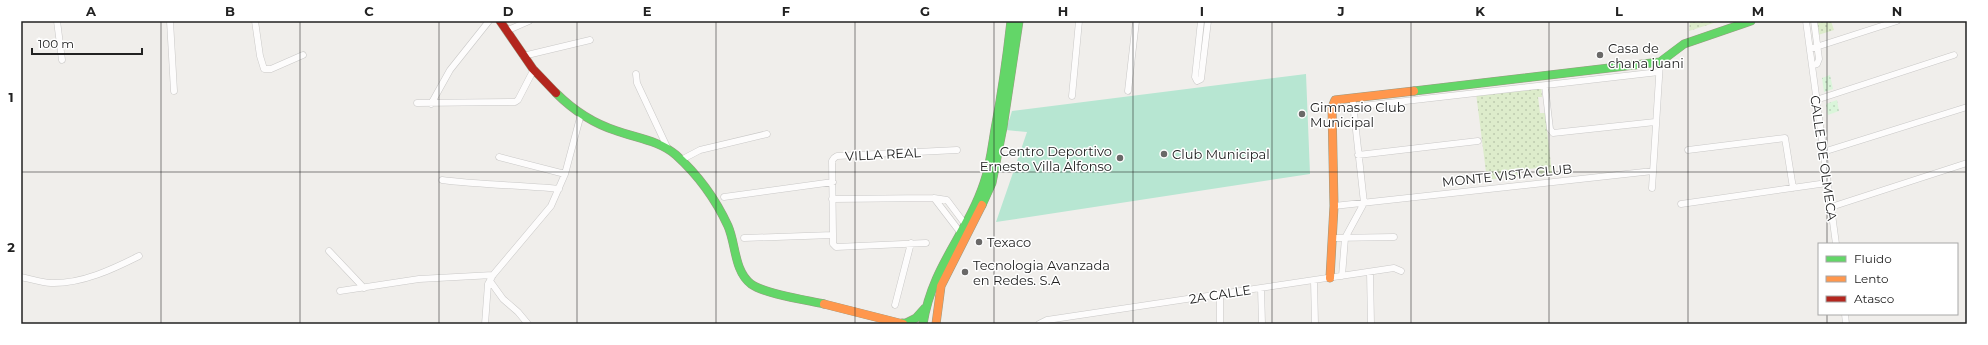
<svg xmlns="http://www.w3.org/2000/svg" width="1988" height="345" viewBox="0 0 1988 345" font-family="Montserrat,sans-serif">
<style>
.grass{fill:url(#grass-dots)}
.park{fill:url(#park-dots)}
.pitch{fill:#b7e6d2}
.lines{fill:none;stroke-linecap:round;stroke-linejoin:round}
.street-casing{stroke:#c9c8c7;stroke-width:7}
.fast-casing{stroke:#999a82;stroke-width:9}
.slow-casing{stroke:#999a82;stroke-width:9}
.jam-casing{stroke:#999a82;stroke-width:9}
.street{stroke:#fdfcfc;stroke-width:6}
.fast{stroke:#63d668;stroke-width:8}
.slow{stroke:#ff974d;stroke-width:8}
.jam{stroke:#b3261e;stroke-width:8}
.grid{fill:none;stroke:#222;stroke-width:1;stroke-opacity:0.55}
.poi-dot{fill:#6a6968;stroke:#fff;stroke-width:1.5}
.labels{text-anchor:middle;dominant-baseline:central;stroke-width:3;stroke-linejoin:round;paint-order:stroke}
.poi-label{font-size:13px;fill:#222;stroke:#fff;text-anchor:start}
.street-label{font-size:13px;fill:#222;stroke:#fff}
.neatline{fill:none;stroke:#222;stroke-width:1.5}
.grid-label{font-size:13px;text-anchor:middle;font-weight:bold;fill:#222}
</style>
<defs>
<pattern id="grass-dots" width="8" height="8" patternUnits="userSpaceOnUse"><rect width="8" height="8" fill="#ddeccb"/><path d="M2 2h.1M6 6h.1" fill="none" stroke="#bdcaae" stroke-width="1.8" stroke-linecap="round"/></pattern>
<pattern id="park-dots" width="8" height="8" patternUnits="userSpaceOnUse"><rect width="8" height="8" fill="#daf5da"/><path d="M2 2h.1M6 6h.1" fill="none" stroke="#bbd2bb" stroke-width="1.8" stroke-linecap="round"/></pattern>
</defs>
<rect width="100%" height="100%" fill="#f0eeeb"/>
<path class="grass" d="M1690,21H1720L1689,31Z
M1816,21H1831L1834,30L1818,35Z
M1541,85L1542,97H1538L1540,113H1545L1552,173L1539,175L1537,168L1519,170L1520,176L1487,180L1476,93Z"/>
<path class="park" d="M1830,75L1833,89L1824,92L1822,78Z
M1837,100L1839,111L1828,115L1826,104Z"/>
<path class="pitch" d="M1306,74L1310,174L996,222L1027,132L1006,130L1012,111Z"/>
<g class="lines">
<g class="street-casing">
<path id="street" d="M57,21L62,60
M170,21L174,91
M255,21L260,56L264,69H271L303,55
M1201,21L1195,77L1197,81L1201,79L1208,21
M1806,21L1836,244
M506,31L529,21
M1810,49L1897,21
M523,56L590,40
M1812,65L1817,64L1819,59L1814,21
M636,74L637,83L667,147
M1545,86L1550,129L1553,133L1655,122
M1128,91L1136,21
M1072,96L1079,21
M1816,100L1954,55
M417,103L515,102L518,100L534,69
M431,104L450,70L489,21
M1353,107L1659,72
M1688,150L1785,138L1793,188
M1823,152L1967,107
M1358,155L1478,141
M499,157L565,174
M681,160L700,150L767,134
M442,180C481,185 520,185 559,189
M1652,188L1660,62
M724,197L833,182
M934,198L960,232
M832,199L934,198L947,200L965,224
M1681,204L1827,183
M1334,206L1653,171
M1831,207L1967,163
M744,238L833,235
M1332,238L1394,237
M926,243L836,247L833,244V235L832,161L834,158L837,156L957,150
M329,251L364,288
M1370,272L1371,324
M1342,276L1345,238L1364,203L1353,103
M21,277C31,279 42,283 51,283C82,284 113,269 139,256
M1314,280L1315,324
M490,281L503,299L518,312L528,324
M1261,288L1262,324
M340,291L419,279L493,275
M1220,294V324
M895,305L911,243
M1845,314L1846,324
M485,324L488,284L493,275L551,206L565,174L581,114
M1039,324L1047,320L1394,268L1401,271"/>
</g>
<g class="fast-casing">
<path id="fast" d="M1414,91L1660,62L1684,44L1751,21
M556,93C573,110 595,124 617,131C637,138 660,141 676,155C697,174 716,200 728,226C736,244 734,271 751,284C765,294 806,300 824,304
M982,205L992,183L1003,127L1019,21
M902,323L907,324
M904,324L916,318L925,308
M923,324C932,266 967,234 984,183C990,166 992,147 995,129C1002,93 1007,57 1011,21"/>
</g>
<g class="slow-casing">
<path id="slow" d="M1330,278L1334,206L1332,107L1335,100L1414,91
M824,304L903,324
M936,324L941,286L982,205"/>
</g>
<g class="jam-casing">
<path id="jam" d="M500,21L533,69L556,93"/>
</g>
<use href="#street" class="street"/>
<use href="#fast" class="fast"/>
<use href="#slow" class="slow"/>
<use href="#jam" class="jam"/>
</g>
<path class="grid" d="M161,21V324M300,21V324M439,21V324M577,21V324M716,21V324M855,21V324M994,21V324M1133,21V324M1272,21V324M1411,21V324M1549,21V324M1688,21V324M1827,21V244M21,172H1967M1827,314V324"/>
<g class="poi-dot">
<circle cx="1600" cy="55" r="4"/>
<circle cx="1302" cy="114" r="4"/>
<circle cx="1164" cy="154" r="4"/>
<circle cx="1120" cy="158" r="4"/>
<circle cx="979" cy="242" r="4"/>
<circle cx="965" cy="272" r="4"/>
</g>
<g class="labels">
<g class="poi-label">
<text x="1608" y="48">Casa de<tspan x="1608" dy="15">chana juani</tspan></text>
<text x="1310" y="107">Gimnasio Club<tspan x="1310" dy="15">Municipal</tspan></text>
<text x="1112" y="151" text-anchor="end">Centro Deportivo<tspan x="1112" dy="15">Ernesto Villa Alfonso</tspan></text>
<text x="1172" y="154">Club Municipal</text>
<text x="987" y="242">Texaco</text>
<text x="973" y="265">Tecnologia Avanzada<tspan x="973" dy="15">en Redes. S.A</tspan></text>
</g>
<g class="street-label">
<text transform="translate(883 154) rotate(-3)">VILLA REAL</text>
<text transform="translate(1824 158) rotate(82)">CALLE DE OLMECA</text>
<text transform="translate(1507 175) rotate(-6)">MONTE VISTA CLUB</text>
<text transform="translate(1220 294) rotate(-9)">2A CALLE</text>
</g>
</g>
<rect width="1988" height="345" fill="none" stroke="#ffffff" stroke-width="44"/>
<rect x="1818" y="243" width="140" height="72" fill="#ffffff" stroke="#a7a7a7"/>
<rect x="1826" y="256" width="20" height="6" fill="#63d668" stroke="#a7a7a7"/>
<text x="1854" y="263" font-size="12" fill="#222222">Fluido</text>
<rect x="1826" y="276" width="20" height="6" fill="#ff974d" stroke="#a7a7a7"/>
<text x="1854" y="283" font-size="12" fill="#222222">Lento</text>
<rect x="1826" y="296" width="20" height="6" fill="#b3261e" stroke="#a7a7a7"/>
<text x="1854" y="303" font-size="12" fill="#222222">Atasco</text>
<path d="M32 48v6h110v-6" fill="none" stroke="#222222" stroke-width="2"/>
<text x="38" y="48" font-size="12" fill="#222222" stroke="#ffffff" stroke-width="3" paint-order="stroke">100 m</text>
<rect x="22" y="22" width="1944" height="301" class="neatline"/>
<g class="grid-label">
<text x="91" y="16">A</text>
<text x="230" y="16">B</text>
<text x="369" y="16">C</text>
<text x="508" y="16">D</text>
<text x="647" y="16">E</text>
<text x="786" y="16">F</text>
<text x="925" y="16">G</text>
<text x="1063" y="16">H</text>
<text x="1202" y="16">I</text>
<text x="1341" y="16">J</text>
<text x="1480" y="16">K</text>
<text x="1619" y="16">L</text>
<text x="1758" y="16">M</text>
<text x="1897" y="16">N</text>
<text x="11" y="102">1</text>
<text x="11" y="252">2</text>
</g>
</svg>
